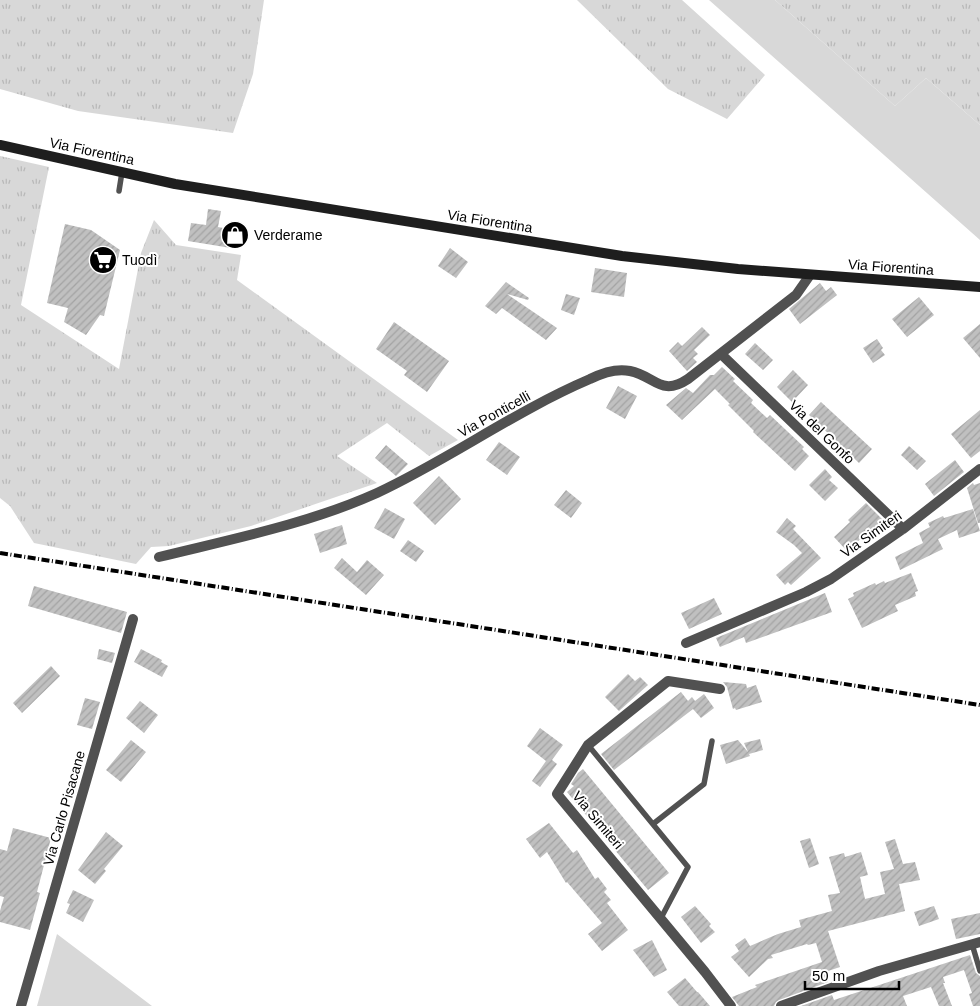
<svg xmlns="http://www.w3.org/2000/svg" width="980" height="1006" viewBox="0 0 980 1006" font-family="Arial,sans-serif">
<style>
.grass{fill:url(#grass-tufts)}
.garden{fill:#d8d8d8}
.building{fill:url(#building-hatch)}
.lines{fill:none;stroke-linecap:round;stroke-linejoin:round}
.lane{stroke:#515151;stroke-width:5.5}
.street{stroke:#515151;stroke-width:10}
.secondary{stroke:#1e1e1e;stroke-width:10}
.rail{stroke:#000;stroke-width:4;stroke-dasharray:8 2.5 1 2.5;stroke-linecap:butt}
.labels{text-anchor:middle;dominant-baseline:central;stroke-width:4;stroke-linejoin:round;paint-order:stroke}
.street-label{font-size:14px;fill:#000;stroke:#fff}
.poi-label{font-size:14px;fill:#000;stroke:#fff;text-anchor:start}
</style>
<defs>
<pattern id="grass-tufts" width="24" height="20" patternUnits="userSpaceOnUse" patternTransform="scale(1.25)"><rect width="24" height="20" fill="#d8d8d8"/><path d="M3 7l-1-3M5 7V3M7 7l1-3M15 17l-1-3M17 17v-4M19 17l1-3" fill="none" stroke="#b8b8b8"/></pattern>
<pattern id="building-hatch" width="6" height="6" patternUnits="userSpaceOnUse" patternTransform="scale(1.25)"><rect width="6" height="6" fill="#c0c0c0"/><path d="M-1 1l2-2M0 6l6-6M5 7l2-2" fill="none" stroke="#a3a3a3"/></pattern>
</defs>
<rect width="100%" height="100%" fill="#fff"/>
<path class="grass" d="M0,0H264L253,74L233,133L78,111L0,89Z
M577,0H682L765,75L727,119L668,89Z
M775,0H980V125L926,78L895,106Z
M0,156L49,167L21,305L119,369L141,253L154,220L176,245L241,255L237,280L458,440L429,456L387,423L337,456L377,483L251,526L169,546L151,547L136,564L34,543L10,506L0,498Z"/>
<path class="garden" d="M709,0H775L895,106L926,78L980,125V240Z
M57,934L152,1006H37Z"/>
<path class="building" d="M208,209L221,211L218,227L240,231L237,249L188,241L191,223L206,225Z
M65,224L91,230L120,250L104,316L100,315L86,335L64,322L68,308L47,303Z
M450,248L468,262L456,278L438,266Z
M595,268L627,273L624,297L591,292Z
M506,282L529,298L528,300L507,294L557,328L546,340L502,308L496,314L485,306Z
M820,283L826,291L831,287L837,295L800,324L789,309Z
M566,294L580,298L574,315L561,310Z
M919,297L934,315L907,337L892,319Z
M394,322L449,361L427,392L404,375L407,371L376,349Z
M980,324V358L963,338Z
M702,327L710,335L694,350L698,354L693,358L697,362L687,371L669,351L678,342L682,346Z
M877,339L883,348L881,350L885,355L873,363L863,348Z
M755,343L773,360L763,370L745,354Z
M722,367L735,379L733,381L753,400L751,403L767,418L770,415L804,447L802,449L809,456L795,471L753,432L754,431L728,405L730,404L715,389L682,420L666,405L686,388L693,393L710,375H714Z
M793,370L808,385L792,402L777,387Z
M618,386L637,396L625,419L606,408Z
M821,402L872,449L859,463L809,415Z
M980,410V451L971,458L951,434Z
M499,442L520,457L507,475L486,460Z
M386,445L408,464L396,476L375,458Z
M909,446L926,461L917,470L901,455Z
M955,460L964,472L934,496L925,484Z
M825,469L832,477L829,480L838,488L825,501L809,485Z
M439,476L461,499L435,525L413,503Z
M973,483L974,485L980,483V523H978L967,488Z
M566,490L582,503L571,518L554,505Z
M866,503L883,520L866,538L864,536L847,551L834,537L850,522L848,520Z
M385,508L405,519L394,539L374,528Z
M973,509L980,531L959,538L957,530L938,539L943,549L900,570L895,557L923,543L919,533L930,527L928,523L943,516L944,518Z
M787,518L796,526L793,529L821,558L791,585L788,582L785,585L776,575L802,553L794,545L776,532Z
M342,525L347,544L320,553L314,534Z
M408,540L424,551L416,562L400,551Z
M342,558L357,572L367,560L384,575L366,595L334,568Z
M911,573L918,591L915,592L916,596L895,605L898,611L862,628L848,599L854,596L853,593L875,583L876,585L884,581L885,583Z
M34,586L127,612L121,633L28,606Z
M825,593L832,612L746,643L744,637L720,647L716,638Z
M714,598L722,614L689,629L681,613Z
M99,649L115,653L112,663L97,659Z
M141,649L162,660L161,662L168,666L162,677L134,662Z
M51,666L60,676L22,713L13,703Z
M628,674L635,681L640,677L648,685L619,711L605,697Z
M723,682L746,684L747,688L756,685L762,702L736,710L735,708L733,709L727,687Z
M681,692L688,701L692,697L695,701L704,694L714,708L701,718L693,709L614,770L601,754Z
M85,698L100,702L92,729L77,725Z
M140,701L158,715L144,733L126,718Z
M540,728L563,745L552,760L557,764L540,787L532,781L546,761L527,746Z
M760,739L763,750L749,754L750,756L726,764L720,745L738,740L748,752L744,743Z
M131,740L146,752L121,782L106,770Z
M583,769L669,873L648,890L567,792L574,786L571,784L578,773Z
M549,823L573,853L577,850L595,879L598,877L607,889L604,892L611,900L607,903L628,930L602,951L588,934L602,923L567,882L566,883L547,852L540,858L526,839Z
M13,828L51,838L37,892L40,893L30,930L0,922V911L4,897L0,896V849L7,851Z
M106,832L123,846L104,869L106,871L95,884L78,870Z
M810,838L819,864L809,868L800,841Z
M895,839L903,864L915,862L920,880L899,884L905,911L828,931L840,967L825,972L828,982L779,1000L776,1002L774,1006H739L732,997L757,987L755,985L822,962L816,943L808,945L807,944L771,955L773,958L768,959L749,977L731,957L739,951L735,945L745,938L750,946L778,934L801,927L799,920L832,911L828,895L840,893L829,857L844,853L845,857L861,852L868,875L860,877L865,899L885,894L880,872L894,869L885,842Z
M73,890L94,900L83,922L66,913L70,904L67,903Z
M695,906L711,924L709,926L715,932L701,943L681,917Z
M934,906L939,919L919,926L914,912Z
M980,913V934L956,939L951,919Z
M652,940L667,970L654,977L633,950Z
M970,955L976,973L980,976V1006H973L969,994L972,993L964,970L943,977L945,983H943L952,1006H939L931,987L903,996L907,1006H801L832,995L834,1000Z
M685,978L697,992H698L710,1006H679L667,992Z"/>
<g class="lines">
<path class="lane" d="M119,191L122,172
M588,745L688,867L661,918
M653,824L704,784L712,741
M972,944L980,971"/>
<path class="street" d="M721,354L903,529
M159,557C232,539 308,524 377,493C450,459 515,411 590,379C602,373 616,368 630,371C655,376 661,397 688,379L796,295L810,275
M686,643L806,592L831,579L903,529L980,469
M720,689L668,681L588,745L557,794L705,972L731,1006
M21,1006L133,619
M781,1006L879,971L980,942"/>
<path class="secondary" d="M0,145L175,184L622,256L738,269L980,287"/>
<path class="rail" d="M0,553L980,705"/>
</g>
<defs>
<g id="shop-disc" transform="scale(1.4375)"><circle r="9.5" fill="#000" stroke="#fff"/><path d="M-5-2.5h2.3a2.7 3.5 0 0 1 5.4 0H5L5.5 6h-11ZM-1.5-2.5h3a1.5 2.3 0 0 0-3 0Z" fill="#fff"/></g>
<g id="supermarket-disc" transform="scale(1.4375)"><circle r="9.5" fill="#000" stroke="#fff"/><path d="M-6-5.5h2.5l.6 2H6L4.5 2H-2.5L-4.4-4H-6ZM-1.5 3.2a1.3 1.3 0 1 0 .1 0ZM3 3.2a1.3 1.3 0 1 0 .1 0Z" fill="#fff"/></g>
</defs>
<g fill-rule="evenodd">
<use href="#shop-disc" x="235" y="235"/>
<use href="#supermarket-disc" x="103" y="260"/>
</g>
<g class="labels">
<g class="street-label">
<text transform="translate(92 151) rotate(12)">Via Fiorentina</text>
<text transform="translate(490 221) rotate(9)">Via Fiorentina</text>
<text transform="translate(891 267) rotate(4)">Via Fiorentina</text>
<text transform="translate(494 414) rotate(-29)">Via Ponticelli</text>
<text transform="translate(822 432) rotate(44)">Via del Gonfo</text>
<text transform="translate(871 534) rotate(-35)">Via Simiteri</text>
<text transform="translate(64 808) rotate(-74)">Via Carlo Pisacane</text>
<text transform="translate(598 820) rotate(50)">Via Simiteri</text>
</g>
<g class="poi-label">
<text x="254" y="235">Verderame</text>
<text x="122" y="260">Tuodì</text>
</g>
</g>
<path d="M805 981v8h94v-8" fill="none" stroke="#000000" stroke-width="2.5"/>
<text x="812" y="981" font-size="15" fill="#000000" stroke="#ffffff" stroke-width="4" paint-order="stroke">50 m</text>
</svg>
